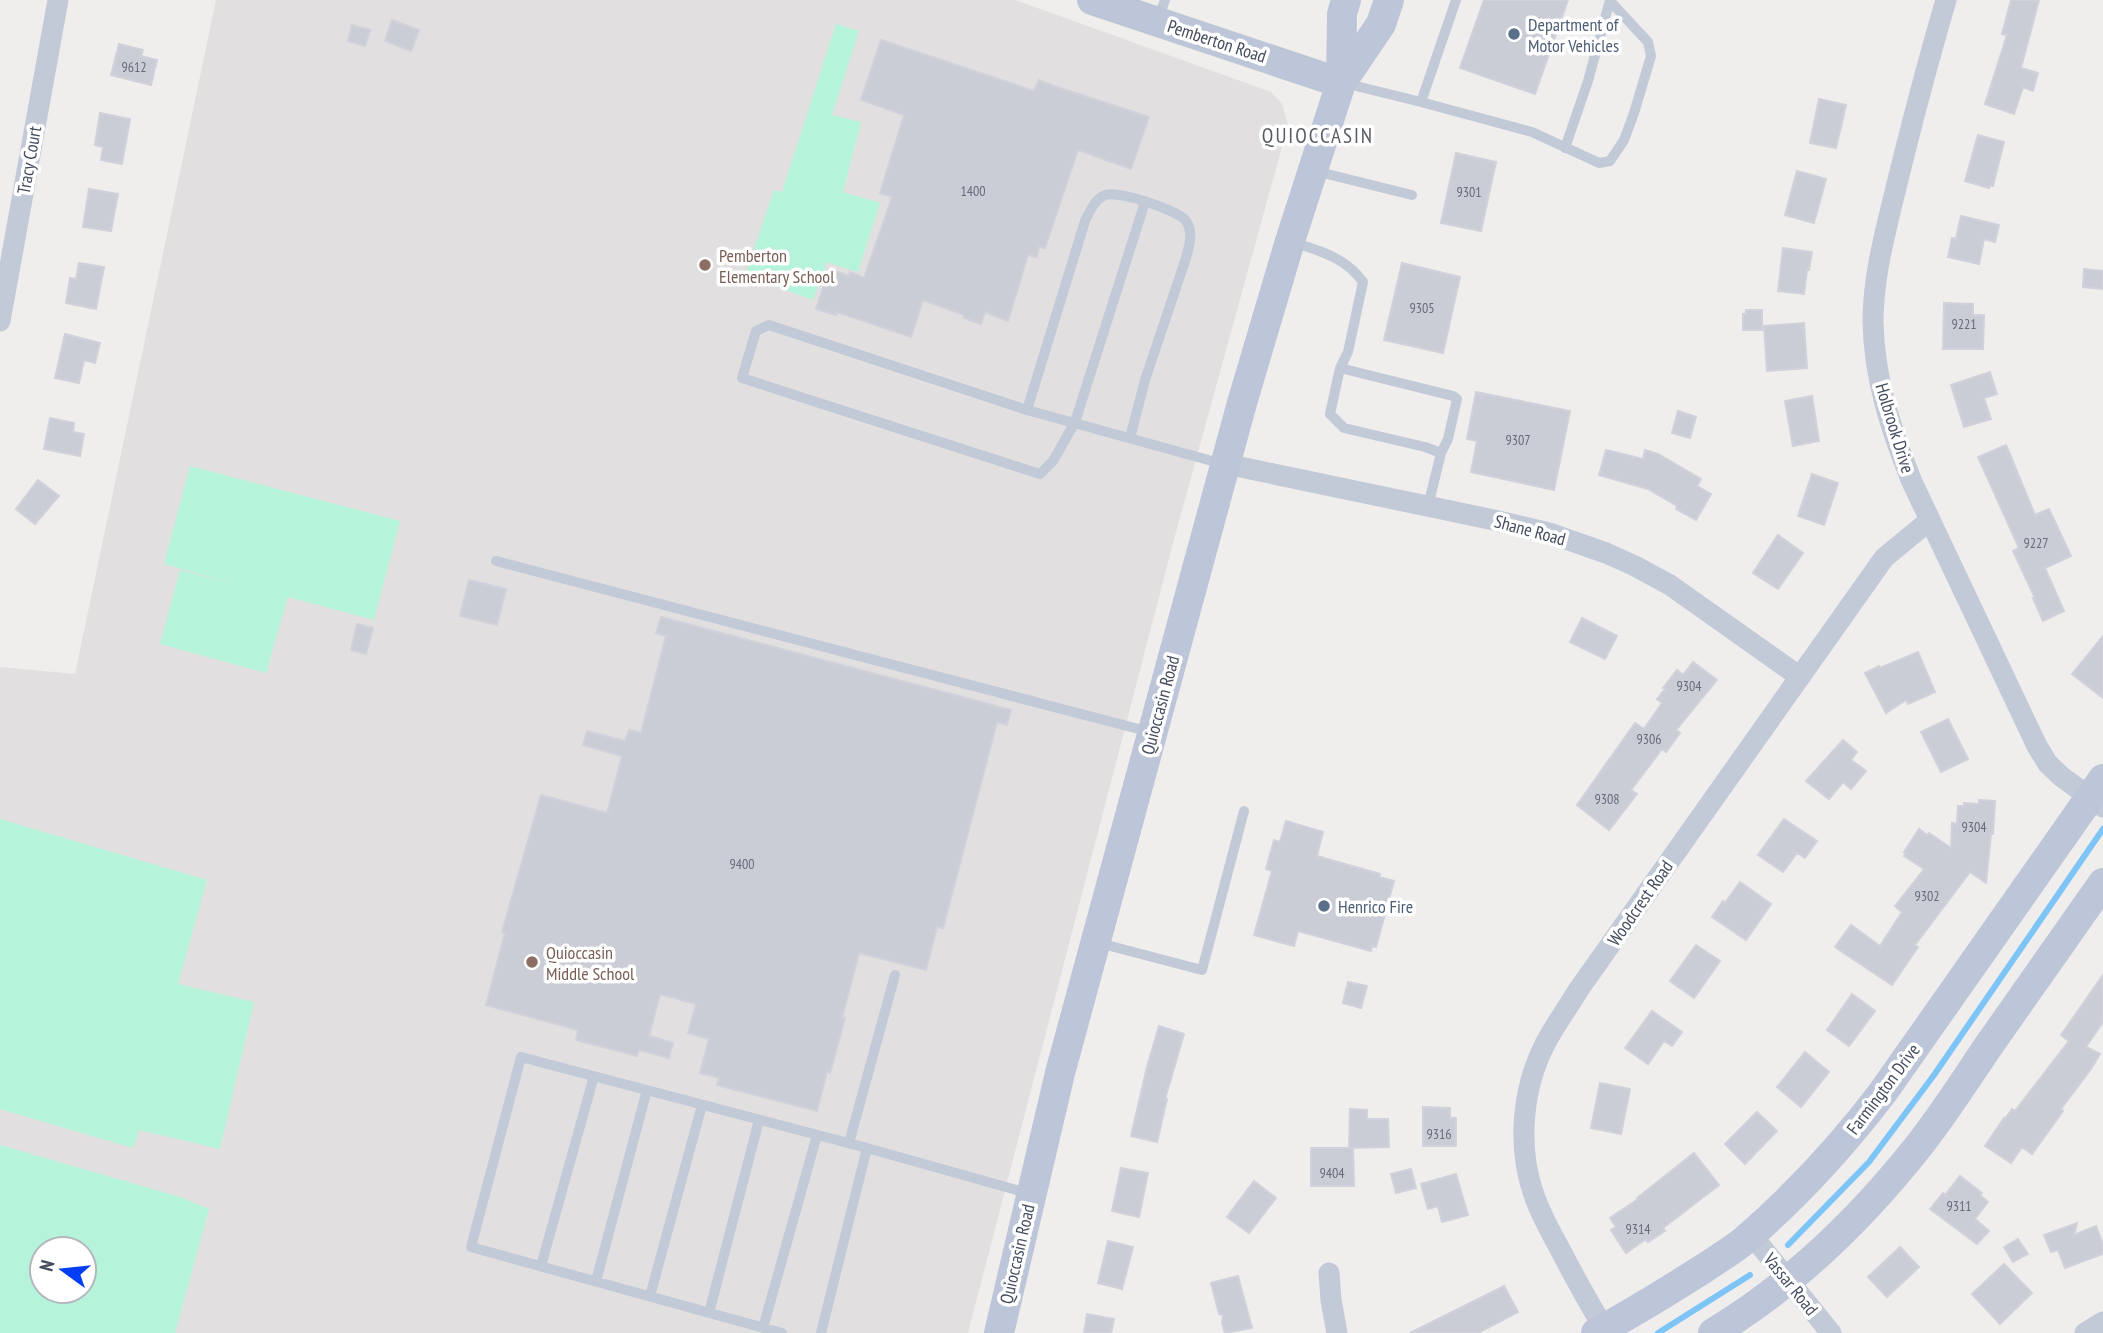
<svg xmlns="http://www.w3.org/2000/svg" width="2103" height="1333" viewBox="0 0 2103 1333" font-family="'PT Sans Narrow',sans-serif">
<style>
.education{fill:#e1dfdf;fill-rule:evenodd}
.green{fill:#b5f4da;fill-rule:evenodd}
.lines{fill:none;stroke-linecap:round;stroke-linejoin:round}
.stream{stroke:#7dc5f6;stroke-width:6}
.building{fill:#cbcdd6;stroke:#d0d1da;stroke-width:2}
.lane{stroke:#c2c9d7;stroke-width:10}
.street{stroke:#c2c9d7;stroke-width:21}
.secondary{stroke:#bdc5d9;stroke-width:30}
.service-dot{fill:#5c6f8a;stroke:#fff;stroke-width:2.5}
.education-dot{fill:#8d6e63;stroke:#fff;stroke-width:2.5}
.labels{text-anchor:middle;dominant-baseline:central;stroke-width:7;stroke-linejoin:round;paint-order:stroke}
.number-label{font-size:14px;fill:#656c7b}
.service-label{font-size:18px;fill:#4e5e75;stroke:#fff;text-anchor:start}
.street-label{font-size:18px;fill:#434c5d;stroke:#fff}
.education-label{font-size:18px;fill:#785e54;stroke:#fff;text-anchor:start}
.quarter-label{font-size:21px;letter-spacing:2px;fill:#595c63;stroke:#fff}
</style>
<rect width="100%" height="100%" fill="#f0eded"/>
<path class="education" d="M216,0H1015L1271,92L1282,104L1288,125L1173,543L968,1333H0V667L75,674ZM42,1249H84V1291H42Z"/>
<path class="green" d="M836,24L859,31L832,115L861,122L843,192L880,203L858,272L827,262L813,300L745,275L774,190L782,192Z
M190,466L400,521L374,620L288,597L266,673L160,644L180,570L243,586L164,564Z
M0,819L207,880L178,984L254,1002L220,1149L139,1130L133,1148L0,1109Z
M0,1145L180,1197L209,1209L175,1333H0ZM42,1249H84V1291H42Z"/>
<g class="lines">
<path class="stream" d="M1788,1245L1869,1162L1934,1075L2103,829
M1658,1333L1750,1275"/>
</g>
<path class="building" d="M1484,0H1568L1535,94L1460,68Z
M2011,0H2039L2021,68L2038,73L2033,91L2023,87L2014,114L1985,104L2007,35L2002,34Z
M392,20L419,30L411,51L385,41Z
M352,25L370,30L365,46L348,41Z
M881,40L1034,91L1039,80L1054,86L1149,117L1131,169L1078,150L1045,248L1039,247L1037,257L1028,255L1008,321L985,312L981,324L964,318V315L923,300L911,337L837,312L836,315L816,309L829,269L849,276L850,272L864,278L892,197L880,193L904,115L861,100Z
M119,44L143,50L141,56L157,60L151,85L111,75Z
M1819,99L1846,105L1836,148L1810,143Z
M100,113L130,119L122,164L101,160L103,147L95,145Z
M1978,135L2004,142L1993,186L1990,185L1989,188L1965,181Z
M1456,153L1496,162L1481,231L1441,223Z
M1797,171L1826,179L1814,223L1785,215Z
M89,189L118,194L111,231L83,227Z
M1961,216L1999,225L1995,242L1984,239L1979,264L1948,257L1952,238L1956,239Z
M1783,248L1812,252L1809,270H1807L1804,294L1778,291Z
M79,263L104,267L96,309L66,303L70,278L76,279Z
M1402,263L1460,277L1443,353L1384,340Z
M2084,269L2103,271V289L2083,287Z
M1944,303L1973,304V315H1984L1983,349H1943Z
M1746,310H1762V330H1743V314H1746Z
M1804,323L1807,368L1767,371L1764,326Z
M65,334L100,343L95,363L84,360L79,383L55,378Z
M1990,372L1997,394L1984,398L1991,419L1964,427L1951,385Z
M1476,392L1570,411L1554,490L1471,472L1477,441L1467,439Z
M1812,396L1819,441L1793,446L1785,401Z
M1678,411L1696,417L1690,438L1672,433Z
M50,418L74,423L73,432L84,434L80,456L44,449Z
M2006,445L2035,515L2049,509L2071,556L2045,568L2064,611L2043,621L2033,598H2035L2013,551L2019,548L1978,457Z
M1606,450L1643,459L1645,450L1658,454L1701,479L1697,486L1711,494L1696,520L1676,509L1677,506L1648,489L1599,475Z
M1812,474L1838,483L1824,525L1798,516Z
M38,480L59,496L35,524L16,509Z
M1778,535L1803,553L1778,589L1753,573Z
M469,580L506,589L497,625L460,616Z
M661,617L1011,710L1007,725L997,722L943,928L937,927L926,970L859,953L842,1018H845L830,1073L827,1072L817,1111L717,1085L719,1078L700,1073L709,1039L688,1033L696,1004L660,994L649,1036L673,1043L669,1058L639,1050L637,1056L576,1040L578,1030L486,1005L505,933L502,932L541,795L607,813L622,756L583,745L587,731L625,741L629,730L641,733L666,636L656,633Z
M1582,618L1617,636L1605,659L1570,642Z
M357,624L373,628L366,654L351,650Z
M2103,636V698L2072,674Z
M1918,652L1935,692L1908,704L1906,700L1886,713L1865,673L1879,666L1880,668Z
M1693,662L1717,680L1676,730L1680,733L1666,752L1662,749L1631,790L1637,794L1609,830L1577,805L1635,723L1644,729L1662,703L1657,699L1665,689L1663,688L1677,670L1683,675Z
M1948,719L1968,759L1941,772L1921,732Z
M1843,740L1857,752L1851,760L1866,771L1851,789L1843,782L1829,799L1806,781Z
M1979,800L1995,801L1993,834H1991L1986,883L1970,872L1915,945L1918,947L1892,985L1835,947L1851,925L1880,946L1902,912L1895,906L1924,869L1904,856L1906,853L1904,852L1919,829L1927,835L1929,833L1951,848L1952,823L1957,824L1958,806H1964V803L1979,804Z
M1784,819L1817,841L1805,858L1797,853L1783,872L1758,855Z
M1286,821L1323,832L1317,856L1380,874L1379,877L1394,881L1376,947L1372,946L1371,951L1298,931L1294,946L1254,935L1272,871L1266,869L1274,840L1280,842Z
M1740,882L1771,904L1746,940L1712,917L1723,901L1725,903Z
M1696,945L1720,961L1694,998L1670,981Z
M2103,975V1022L2086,1047L2100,1054L2091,1069L2061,1109L2063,1111L2032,1154L2022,1147L2011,1163L1985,1146L2004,1118L2005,1119L2012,1109L2015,1111L2069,1041L2061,1035Z
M1348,982L1367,986L1361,1008L1343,1003Z
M1852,994L1875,1011L1849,1046L1827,1030Z
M1652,1011L1682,1032L1672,1046L1664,1041L1648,1064L1625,1048Z
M1159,1026L1184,1034L1165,1099H1167L1157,1142L1131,1136L1147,1067Z
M1805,1052L1829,1072L1801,1107L1777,1087Z
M1600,1083L1630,1089L1621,1134L1591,1128Z
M1423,1107L1450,1108V1118H1456V1146H1423Z
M1350,1109L1367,1110V1119H1388L1389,1147L1349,1148Z
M1757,1112L1777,1131L1745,1164L1725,1144Z
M1311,1148H1353L1354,1186H1311Z
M1694,1153L1719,1185L1663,1228L1665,1231L1648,1242L1646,1239L1626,1253L1611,1230L1616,1227L1610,1218L1638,1199L1637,1198Z
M1121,1168L1148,1173L1139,1217L1112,1211Z
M1411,1169L1416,1188L1396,1193L1391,1174Z
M1456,1174L1468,1215L1442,1222L1438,1206L1428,1209L1421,1184Z
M1960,1176L1982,1193L1980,1195L1988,1202L1975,1219L1989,1231L1977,1244L1930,1209L1943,1193L1945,1195Z
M1254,1181L1276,1198L1249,1233L1227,1217Z
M2077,1223L2074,1235L2096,1226L2103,1244V1254L2065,1268L2058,1250L2051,1252L2044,1235Z
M2018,1239L2028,1254L2013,1262L2004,1247Z
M1108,1241L1133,1247L1122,1289L1098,1283Z
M1900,1247L1919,1267L1887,1297L1868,1277Z
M2004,1264L2032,1293L2000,1324L1972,1294Z
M1238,1276L1252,1328L1225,1333L1222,1323L1223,1315L1219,1314L1211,1283Z
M1504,1286L1518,1312L1478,1333H1410Z
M1087,1314L1114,1319L1111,1333H1084Z"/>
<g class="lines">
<path class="lane" d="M1158,19L1165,0
M1344,83L1421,102L1456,0
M1421,102L1532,132L1599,163L1610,161L1624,140L1634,113L1651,56L1648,42L1610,1
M1565,148L1588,81L1610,0
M1315,171L1412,195
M1145,202L1075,422L1053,461L1040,474L742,378L756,331L769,325L1027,410L1223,464
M1292,242C1320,251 1345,257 1363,282L1348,352L1340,368L1330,414L1344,428L1425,447L1441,453
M1340,368L1453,396L1457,399L1448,439L1441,453L1428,506
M1027,410L1085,221C1090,211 1094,200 1105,195C1117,190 1178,210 1186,221C1194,233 1189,246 1186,258L1145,380L1130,438
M496,561L1150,732
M1099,943L1202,970L1244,811
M849,1143L895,975
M541,1266L594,1076
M596,1281L647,1090
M650,1296L702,1105
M709,1313L759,1120
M763,1328L817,1135
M782,1333L471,1247L521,1057L867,1148L1031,1194
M821,1333L867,1148"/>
<path class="street" d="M1946,0C1927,65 1910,130 1894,196C1884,237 1873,279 1873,322C1874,378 1891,430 1912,482L2037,746L2048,764L2062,777L2103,807
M0,321L58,0
M1226,464L1494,520L1549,533L1606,553L1635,566L1670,585L1800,677
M1751,1234L1831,1333
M1329,1273L1331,1300L1337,1333
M1607,1333C1591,1307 1576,1280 1562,1253C1552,1234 1541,1216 1534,1195C1517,1147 1522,1089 1545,1044C1555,1025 1568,1007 1579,989L1884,558L1930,520
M2085,1333L2103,1322"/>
<path class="secondary" d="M1092,0L1341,83
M1341,83L1342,14L1346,0
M999,1333L1060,1073L1242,403L1290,241L1341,83L1381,24L1389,0
M1596,1333C1634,1312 1670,1290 1706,1267C1719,1258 1733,1250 1745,1240C1797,1195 1842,1146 1883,1092L2103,779
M1713,1333C1793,1285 1859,1221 1917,1148C1942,1117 1964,1082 1987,1048C2026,993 2064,938 2103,883"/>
</g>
<g class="service-dot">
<circle cx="1514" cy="34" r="7"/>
<circle cx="1324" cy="906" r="7"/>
</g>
<g class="education-dot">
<circle cx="705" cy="265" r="7"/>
<circle cx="532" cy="962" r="7"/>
</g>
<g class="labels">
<g class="number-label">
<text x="134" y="67">9612</text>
<text x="973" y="191">1400</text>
<text x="1469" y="192">9301</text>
<text x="1422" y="308">9305</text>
<text x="1964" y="324">9221</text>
<text x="1518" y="440">9307</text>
<text x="2036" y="543">9227</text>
<text x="1689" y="686">9304</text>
<text x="1649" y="739">9306</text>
<text x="1607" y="799">9308</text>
<text x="1974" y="827">9304</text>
<text x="742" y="864">9400</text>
<text x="1927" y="896">9302</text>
<text x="1439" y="1134">9316</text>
<text x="1332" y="1173">9404</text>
<text x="1959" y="1206">9311</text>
<text x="1638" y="1229">9314</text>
</g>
<g class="service-label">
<text x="1528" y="24">Department of<tspan x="1528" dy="21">Motor Vehicles</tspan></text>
<text x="1338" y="906">Henrico Fire</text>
</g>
<g class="street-label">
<text transform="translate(1217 41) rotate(18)">Pemberton Road</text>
<text transform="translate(29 160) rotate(-80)">Tracy Court</text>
<text transform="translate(1895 428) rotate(73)">Holbrook Drive</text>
<text transform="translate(1530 530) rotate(15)">Shane Road</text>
<text transform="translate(1160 705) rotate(-75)">Quioccasin Road</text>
<text transform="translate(1640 903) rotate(-55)">Woodcrest Road</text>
<text transform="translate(1883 1089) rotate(-53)">Farmington Drive</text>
<text transform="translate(1017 1254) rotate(-77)">Quioccasin Road</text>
<text transform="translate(1791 1284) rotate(51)">Vassar Road</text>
</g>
<g class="education-label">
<text x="719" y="255">Pemberton<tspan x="719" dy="21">Elementary School</tspan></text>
<text x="546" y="952">Quioccasin<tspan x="546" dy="21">Middle School</tspan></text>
</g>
<g class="quarter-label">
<text x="1318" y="135">QUIOCCASIN</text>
</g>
</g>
<g transform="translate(63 1270) rotate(285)"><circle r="33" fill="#ffffff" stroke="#b4b7be" stroke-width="2"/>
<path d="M0-5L12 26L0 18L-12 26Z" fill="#033df4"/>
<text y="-10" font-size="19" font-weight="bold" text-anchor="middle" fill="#434c5d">N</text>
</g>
</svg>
